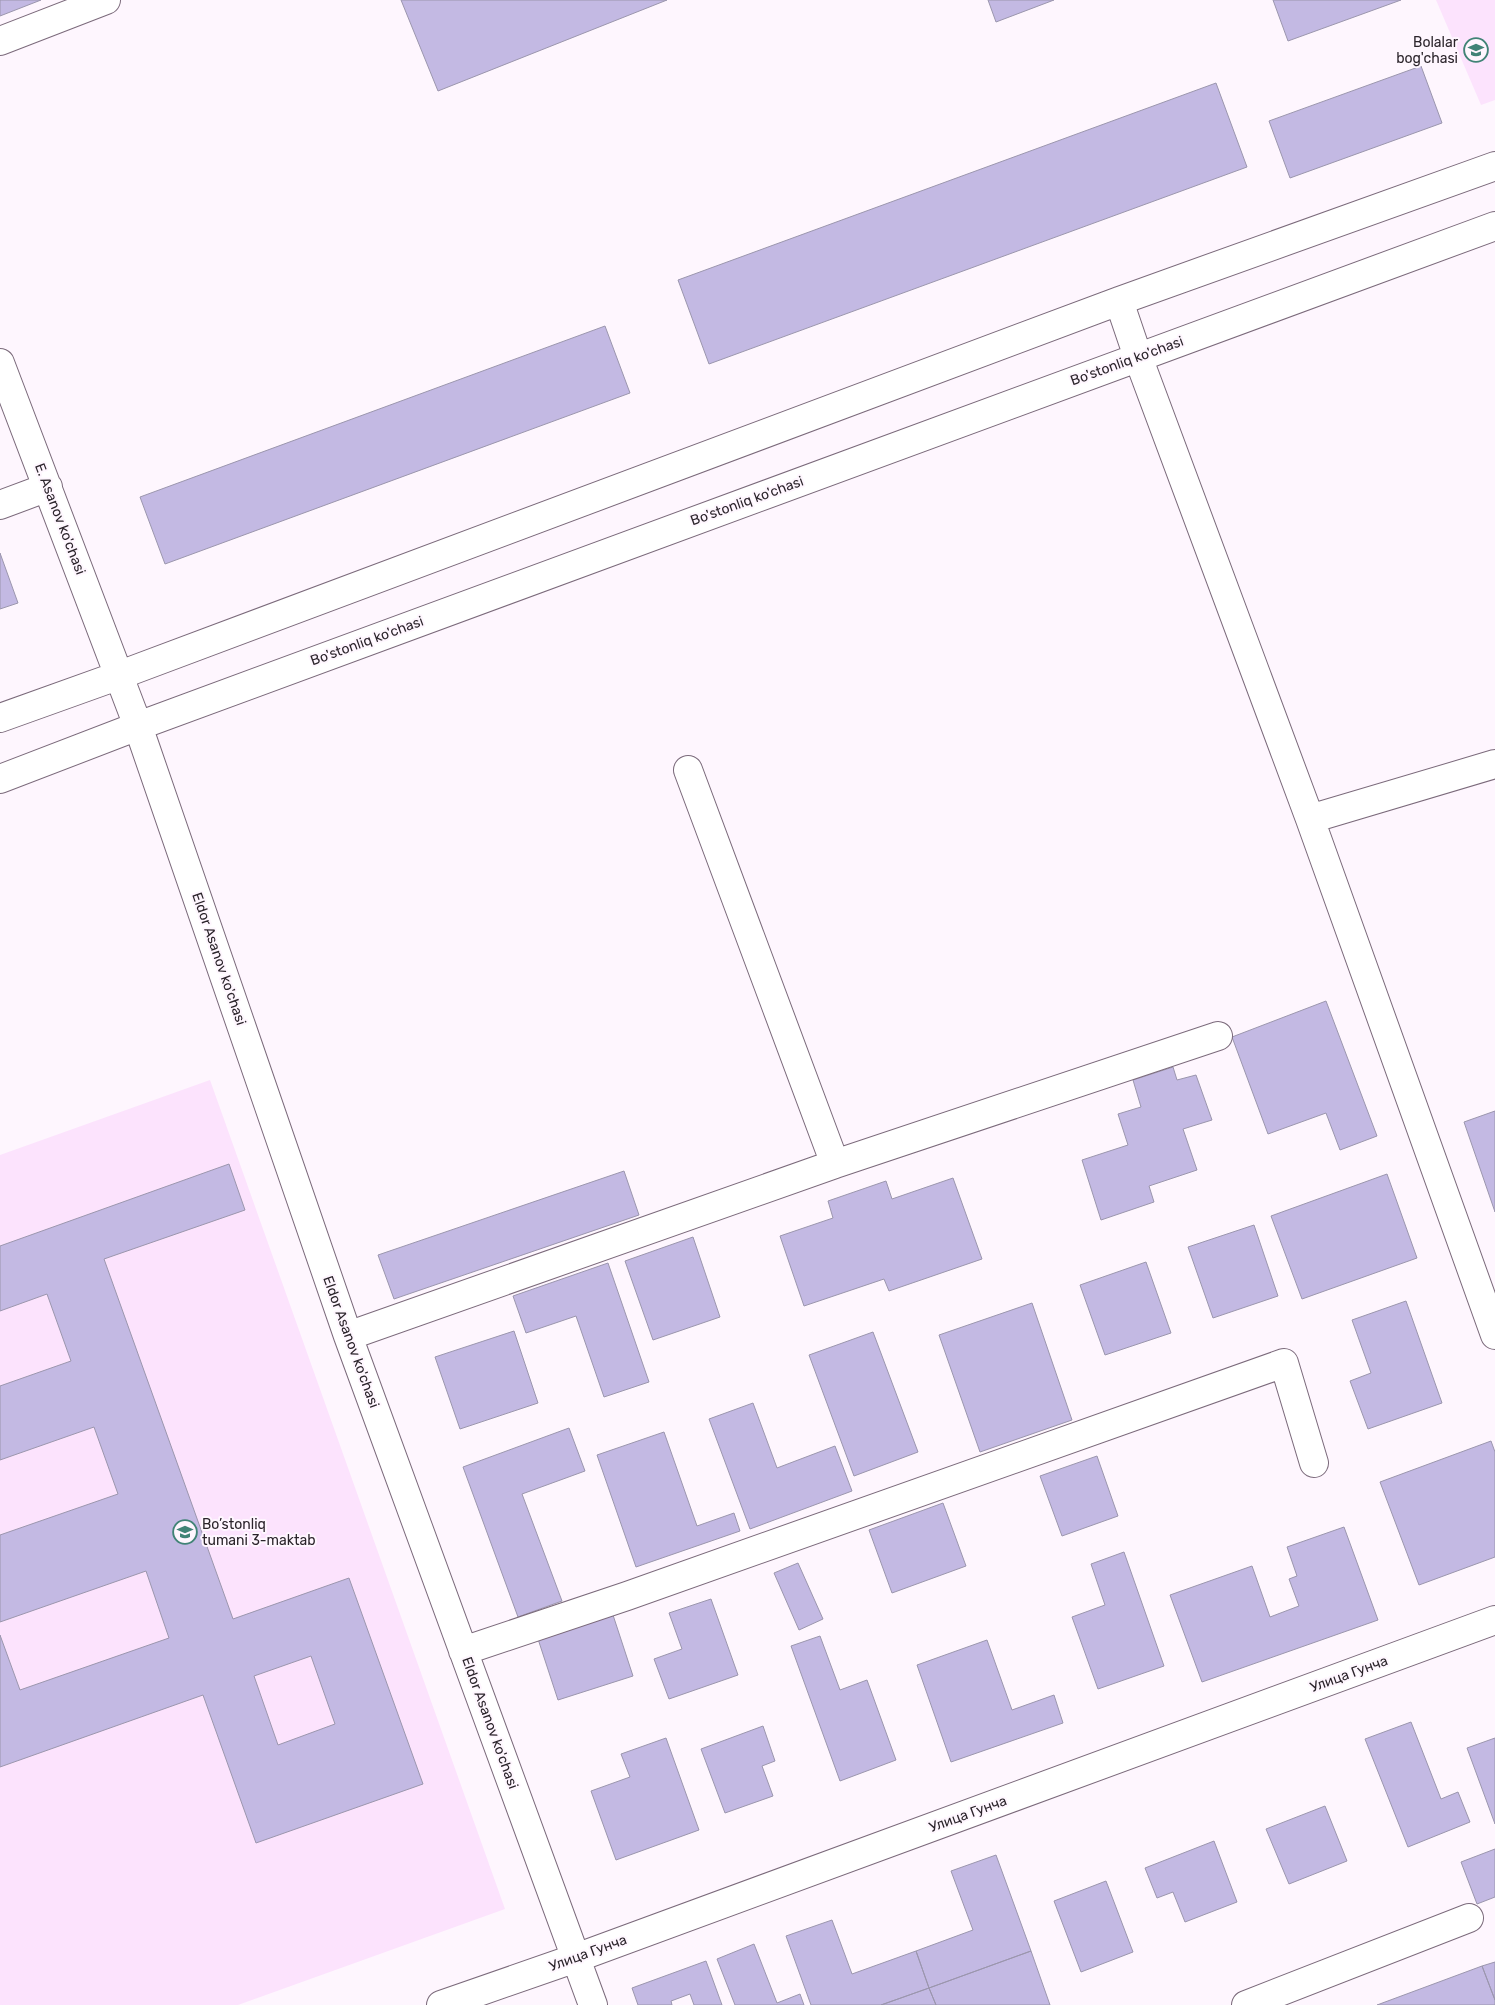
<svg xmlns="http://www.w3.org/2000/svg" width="1495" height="2005" viewBox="0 0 1495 2005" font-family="Rubik,sans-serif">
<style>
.built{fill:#fce3fd}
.building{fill:#c3b9e3;stroke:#9b96ad;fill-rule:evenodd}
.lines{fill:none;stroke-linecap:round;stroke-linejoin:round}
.minor-casing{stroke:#7b6a7b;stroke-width:30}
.minor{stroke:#fff;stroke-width:28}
.labels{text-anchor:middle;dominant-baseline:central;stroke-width:4;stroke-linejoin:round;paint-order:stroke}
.poi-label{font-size:14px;fill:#2b242b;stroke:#fef6fe;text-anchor:end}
.street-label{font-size:14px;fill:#2b242b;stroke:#fef6fe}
</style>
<rect width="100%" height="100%" fill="#fef6fe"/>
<path class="built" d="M1436,0H1495V100L1481,105Z
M210,1080L505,1909L238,2005H0V1155Z"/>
<path class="building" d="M0,0H41L0,16Z
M401,0H667L438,91Z
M988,0H1054L996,22Z
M1273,0H1401L1288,41Z
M1421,66L1442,123L1290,178L1269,121Z
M1216,83L1247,167L709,364L678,280Z
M605,326L630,393L165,564L140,497Z
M0,553L18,603L0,609Z
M1326,1001L1377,1136L1340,1150L1326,1113L1268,1134L1232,1037Z
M1173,1067L1177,1080L1196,1075L1212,1120L1183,1129L1197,1170L1149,1186L1154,1202L1101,1220L1082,1160L1128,1145L1118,1114L1141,1107L1133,1080Z
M1495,1111V1212L1464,1122Z
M229,1164L245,1210L104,1259L233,1619L349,1578L423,1784L256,1843L203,1695L0,1767V1635L20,1690L169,1638L146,1571L0,1622V1535L118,1494L94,1427L0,1460V1386L71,1361L47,1294L0,1311V1246ZM311,1656L335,1724L278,1745L254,1676Z
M624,1171L639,1215L394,1299L378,1255Z
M1387,1174L1417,1258L1302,1299L1271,1216Z
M953,1178L982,1259L889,1291L884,1279L804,1306L780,1236L833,1218L828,1201L886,1181L892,1199Z
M1254,1225L1278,1296L1213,1318L1188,1247Z
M693,1237L720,1317L653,1340L625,1261Z
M1146,1262L1171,1333L1105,1355L1080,1285Z
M608,1263L649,1382L604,1397L576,1316L526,1333L513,1296Z
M1406,1301L1442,1403L1368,1429L1350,1381L1371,1373L1352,1320Z
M1032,1303L1072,1420L980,1452L939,1335Z
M514,1331L538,1403L460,1429L435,1357Z
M873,1332L918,1452L854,1476L809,1355Z
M753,1403L777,1468L835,1446L852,1491L750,1529L709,1419Z
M569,1428L585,1471L522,1494L562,1601L518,1617L463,1467Z
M664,1432L697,1526L734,1513L740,1531L636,1567L597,1455Z
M1491,1441L1495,1452V1557L1419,1585L1380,1482Z
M1097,1456L1118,1516L1062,1536L1040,1476Z
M943,1503L966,1566L892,1593L869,1530Z
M1344,1527L1378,1620L1202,1682L1170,1595L1252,1566L1270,1617L1299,1606L1289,1579L1297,1576L1287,1547Z
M1124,1552L1164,1666L1098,1689L1072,1617L1105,1605L1091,1564Z
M798,1563L823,1619L799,1630L774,1573Z
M711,1599L738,1675L669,1699L654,1659L682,1649L669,1613Z
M613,1615L633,1676L558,1700L538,1639Z
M820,1636L840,1690L867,1680L896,1760L840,1781L791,1646Z
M987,1640L1012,1710L1054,1695L1063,1723L951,1762L917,1665Z
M1411,1722L1441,1799L1458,1792L1470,1822L1408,1847L1365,1739Z
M763,1726L775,1761L762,1766L773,1796L725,1813L701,1749Z
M666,1738L699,1830L616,1860L591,1791L630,1777L621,1754Z
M1495,1738V1824L1467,1748Z
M1325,1806L1347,1861L1289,1884L1266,1829Z
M1214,1841L1237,1902L1185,1922L1173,1892L1157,1898L1145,1868Z
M1495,1849V1897L1477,1904L1461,1862Z
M996,1855L1031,1951L929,1988L916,1951L973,1930L951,1871Z
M1106,1881L1133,1952L1081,1972L1054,1901Z
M832,1920L852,1974L916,1951L929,1988L881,2005H811L786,1936Z
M754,1944L777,2003L800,1994L804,2005H735L717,1959Z
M1031,1951L1050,2005H936L929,1988Z
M706,1961L722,2005H694L690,1994L671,2001L672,2005H638L632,1988Z
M1495,1962V2000L1482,1966Z
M1482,1966L1495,2000V2005H1377Z
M929,1988L936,2005H881Z"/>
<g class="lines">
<g class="minor-casing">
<path id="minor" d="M0,41L106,0
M1119,301L1138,357L1310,819L1495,1335
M0,363L138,726L348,1336L593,2005
M0,505L48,487
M0,718L120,675L1119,301L1495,166
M0,779L138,726L1495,226
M1310,819L1495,764
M835,1164L1218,1036
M348,1336L835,1164L688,770
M463,1651L627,1596L1284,1363L1314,1463
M441,2005L576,1958L1495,1620
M1246,2005L1469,1918"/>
</g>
<use href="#minor" class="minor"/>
</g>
<defs>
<g id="school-ring" transform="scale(1.25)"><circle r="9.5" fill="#fef6fe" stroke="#408376" stroke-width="1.5"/><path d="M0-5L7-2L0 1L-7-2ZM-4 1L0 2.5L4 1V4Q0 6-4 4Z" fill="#408376"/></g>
</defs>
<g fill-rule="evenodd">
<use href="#school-ring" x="1476" y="50"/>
<use href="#school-ring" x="185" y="1532"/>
</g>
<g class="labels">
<g class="poi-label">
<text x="1458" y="42">Bolalar<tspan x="1458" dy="16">bog'chasi</tspan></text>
<text x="202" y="1524" text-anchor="start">Bo’stonliq<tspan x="202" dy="16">tumani 3-maktab</tspan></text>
</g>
<g class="street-label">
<text transform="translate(1127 361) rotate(-20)">Bo'stonliq ko'chasi</text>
<text transform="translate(747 501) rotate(-20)">Bo'stonliq ko'chasi</text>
<text transform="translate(60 519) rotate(69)">E. Asanov ko'chasi</text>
<text transform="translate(367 641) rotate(-20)">Bo'stonliq ko'chasi</text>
<text transform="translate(219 959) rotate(71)">Eldor Asanov ko'chasi</text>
<text transform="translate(351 1342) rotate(70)">Eldor Asanov ko'chasi</text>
<text transform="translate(1349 1674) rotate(-20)">Улица Гунча</text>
<text transform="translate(490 1723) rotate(70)">Eldor Asanov ko'chasi</text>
<text transform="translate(968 1814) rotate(-20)">Улица Гунча</text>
<text transform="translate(588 1953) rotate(-20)">Улица Гунча</text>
</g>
</g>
</svg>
